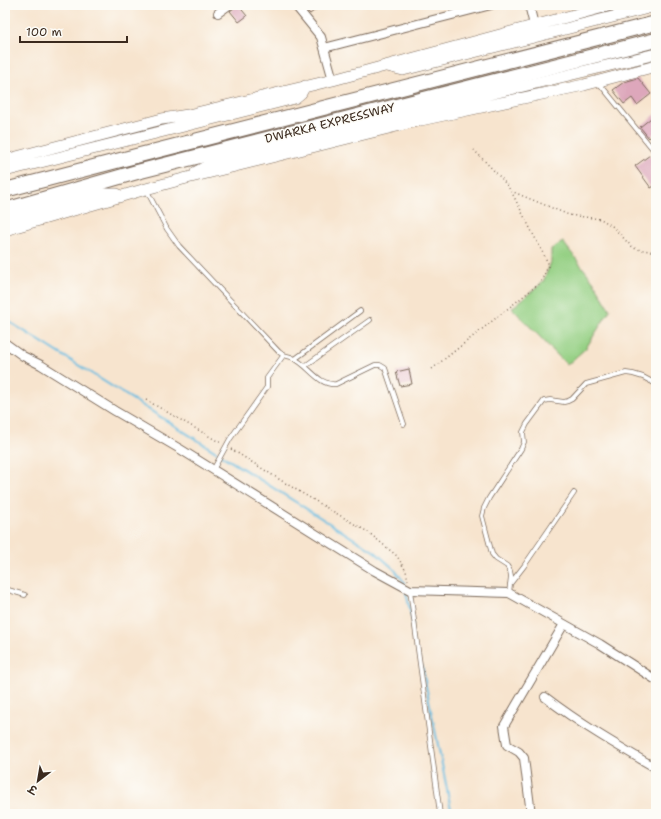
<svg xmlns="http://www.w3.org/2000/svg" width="661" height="819" viewBox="0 0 661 819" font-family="'Shantell Sans','Playpen Sans Deva',sans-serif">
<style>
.green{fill:#95d084;stroke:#687d51}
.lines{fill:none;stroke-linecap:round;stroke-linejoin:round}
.stream{stroke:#64bce1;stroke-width:2}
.building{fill:#dda7bb}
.lane-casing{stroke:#7d6b5c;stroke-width:5.5}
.street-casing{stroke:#7d6b5c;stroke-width:10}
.secondary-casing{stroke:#7d6b5c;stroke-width:12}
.highway-casing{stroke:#7d6b5c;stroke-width:16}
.path{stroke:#7d6b5c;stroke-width:1.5;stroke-dasharray:1 3;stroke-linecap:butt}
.lane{stroke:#fff;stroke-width:4}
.street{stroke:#fff;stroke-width:8}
.secondary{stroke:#fff;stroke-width:11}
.highway{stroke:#fff;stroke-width:14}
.labels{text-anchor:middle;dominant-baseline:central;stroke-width:3;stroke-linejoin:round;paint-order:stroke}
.street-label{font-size:12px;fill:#3b2a1e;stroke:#fdfcf7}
</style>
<rect width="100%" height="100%" fill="#fdfcf7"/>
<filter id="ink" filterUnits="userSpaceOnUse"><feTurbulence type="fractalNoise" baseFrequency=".025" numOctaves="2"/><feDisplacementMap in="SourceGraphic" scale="8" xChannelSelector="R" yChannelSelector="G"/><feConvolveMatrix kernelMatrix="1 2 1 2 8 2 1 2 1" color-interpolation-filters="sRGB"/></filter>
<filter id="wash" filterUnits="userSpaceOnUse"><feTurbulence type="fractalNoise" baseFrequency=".012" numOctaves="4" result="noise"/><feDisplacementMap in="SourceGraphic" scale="16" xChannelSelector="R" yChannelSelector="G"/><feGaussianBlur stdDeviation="0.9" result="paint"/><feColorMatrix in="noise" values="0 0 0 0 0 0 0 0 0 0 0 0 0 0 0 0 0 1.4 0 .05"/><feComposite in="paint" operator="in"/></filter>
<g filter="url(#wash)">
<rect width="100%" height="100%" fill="#f7e4ce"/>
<path class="green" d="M563,242L594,282L610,310L586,348L567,365L512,308L543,282L551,262V249Z"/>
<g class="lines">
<path class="stream" d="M5,319L375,552L394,569L405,583
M406,592L413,624
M422,666L452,814"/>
</g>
<g id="blocks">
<path class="building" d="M234,5H238L247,16L239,22L230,11L234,8Z
M302,5H322L310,14Z
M638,78L651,94L637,105L632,98L624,104L613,90L624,82Z
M656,114V132L649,138L640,127Z
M650,155L656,164V185L651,188L635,166Z
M409,369L412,384L400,386L396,372Z"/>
</g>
</g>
<g filter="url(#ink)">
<use href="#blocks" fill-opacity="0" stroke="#7d6b5c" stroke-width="1"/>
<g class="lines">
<g class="lane-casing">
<path id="lane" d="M599,83L656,153
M146,189L167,229L179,246L279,352C284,357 288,355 293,358C309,365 318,386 336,384L375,365H380L385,368L404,424
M295,359L360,311
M305,366L370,320
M213,470L230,439L267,387V378L283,356
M510,584L524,566L574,493
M5,589L25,595
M410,590L440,814
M509,593L511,576L510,571L507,566L496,559L492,554L482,516L484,508L489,498L521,449L524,442L523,432L527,424L544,401L550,400L564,402L568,401L572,399L586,384L626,373L633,374L643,377L656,384"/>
</g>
<g class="street-casing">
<path id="street" d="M295,5L321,37L333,80
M529,5L534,25
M218,13L229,5
M324,48L491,5
M5,343L23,356L41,365L115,411L180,449L375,571L410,590L509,593L600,644L656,680
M545,697C580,724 618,746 656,768
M531,814L524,758L519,752L507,745L504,726L564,624"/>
</g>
<g class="secondary-casing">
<path id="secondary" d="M387,66L403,70L656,6
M5,160L162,119L188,115L333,80L611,5
M5,171L295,98L301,93L305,86
M196,172L209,165L419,111L656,54
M5,220L100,194H117
M5,230L146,189L183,179L421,120L584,85L656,66"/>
</g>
<g class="highway-casing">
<path id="highway" d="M5,190L128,158L656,23
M5,210L137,172L656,40"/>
</g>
<path class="path" d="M511,191L569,215L601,219L612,226L631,246L636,249L656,252
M432,369L540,283L549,265L511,191L502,179L474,150
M146,400L221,443
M231,449L290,486L368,532L397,556L406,571L408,580"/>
<use href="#lane" class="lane"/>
<use href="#street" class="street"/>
<use href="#secondary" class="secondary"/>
<use href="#highway" class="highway"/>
</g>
</g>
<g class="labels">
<g class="street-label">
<text transform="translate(330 123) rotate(-14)">DWARKA EXPRESSWAY</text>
</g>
</g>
<rect width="661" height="819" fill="none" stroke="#fdfcf7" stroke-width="20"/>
<g transform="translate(38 781) rotate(211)" stroke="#fdfcf7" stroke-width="3" paint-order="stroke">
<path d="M0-3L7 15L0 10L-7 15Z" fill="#3b2a1e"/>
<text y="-6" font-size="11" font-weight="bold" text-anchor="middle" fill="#3b2a1e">उ</text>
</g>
<path d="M20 36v6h107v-6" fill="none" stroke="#3b2a1e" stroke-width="2"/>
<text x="26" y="36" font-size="12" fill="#3b2a1e" stroke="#fdfcf7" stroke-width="3" paint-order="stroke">100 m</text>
</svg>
